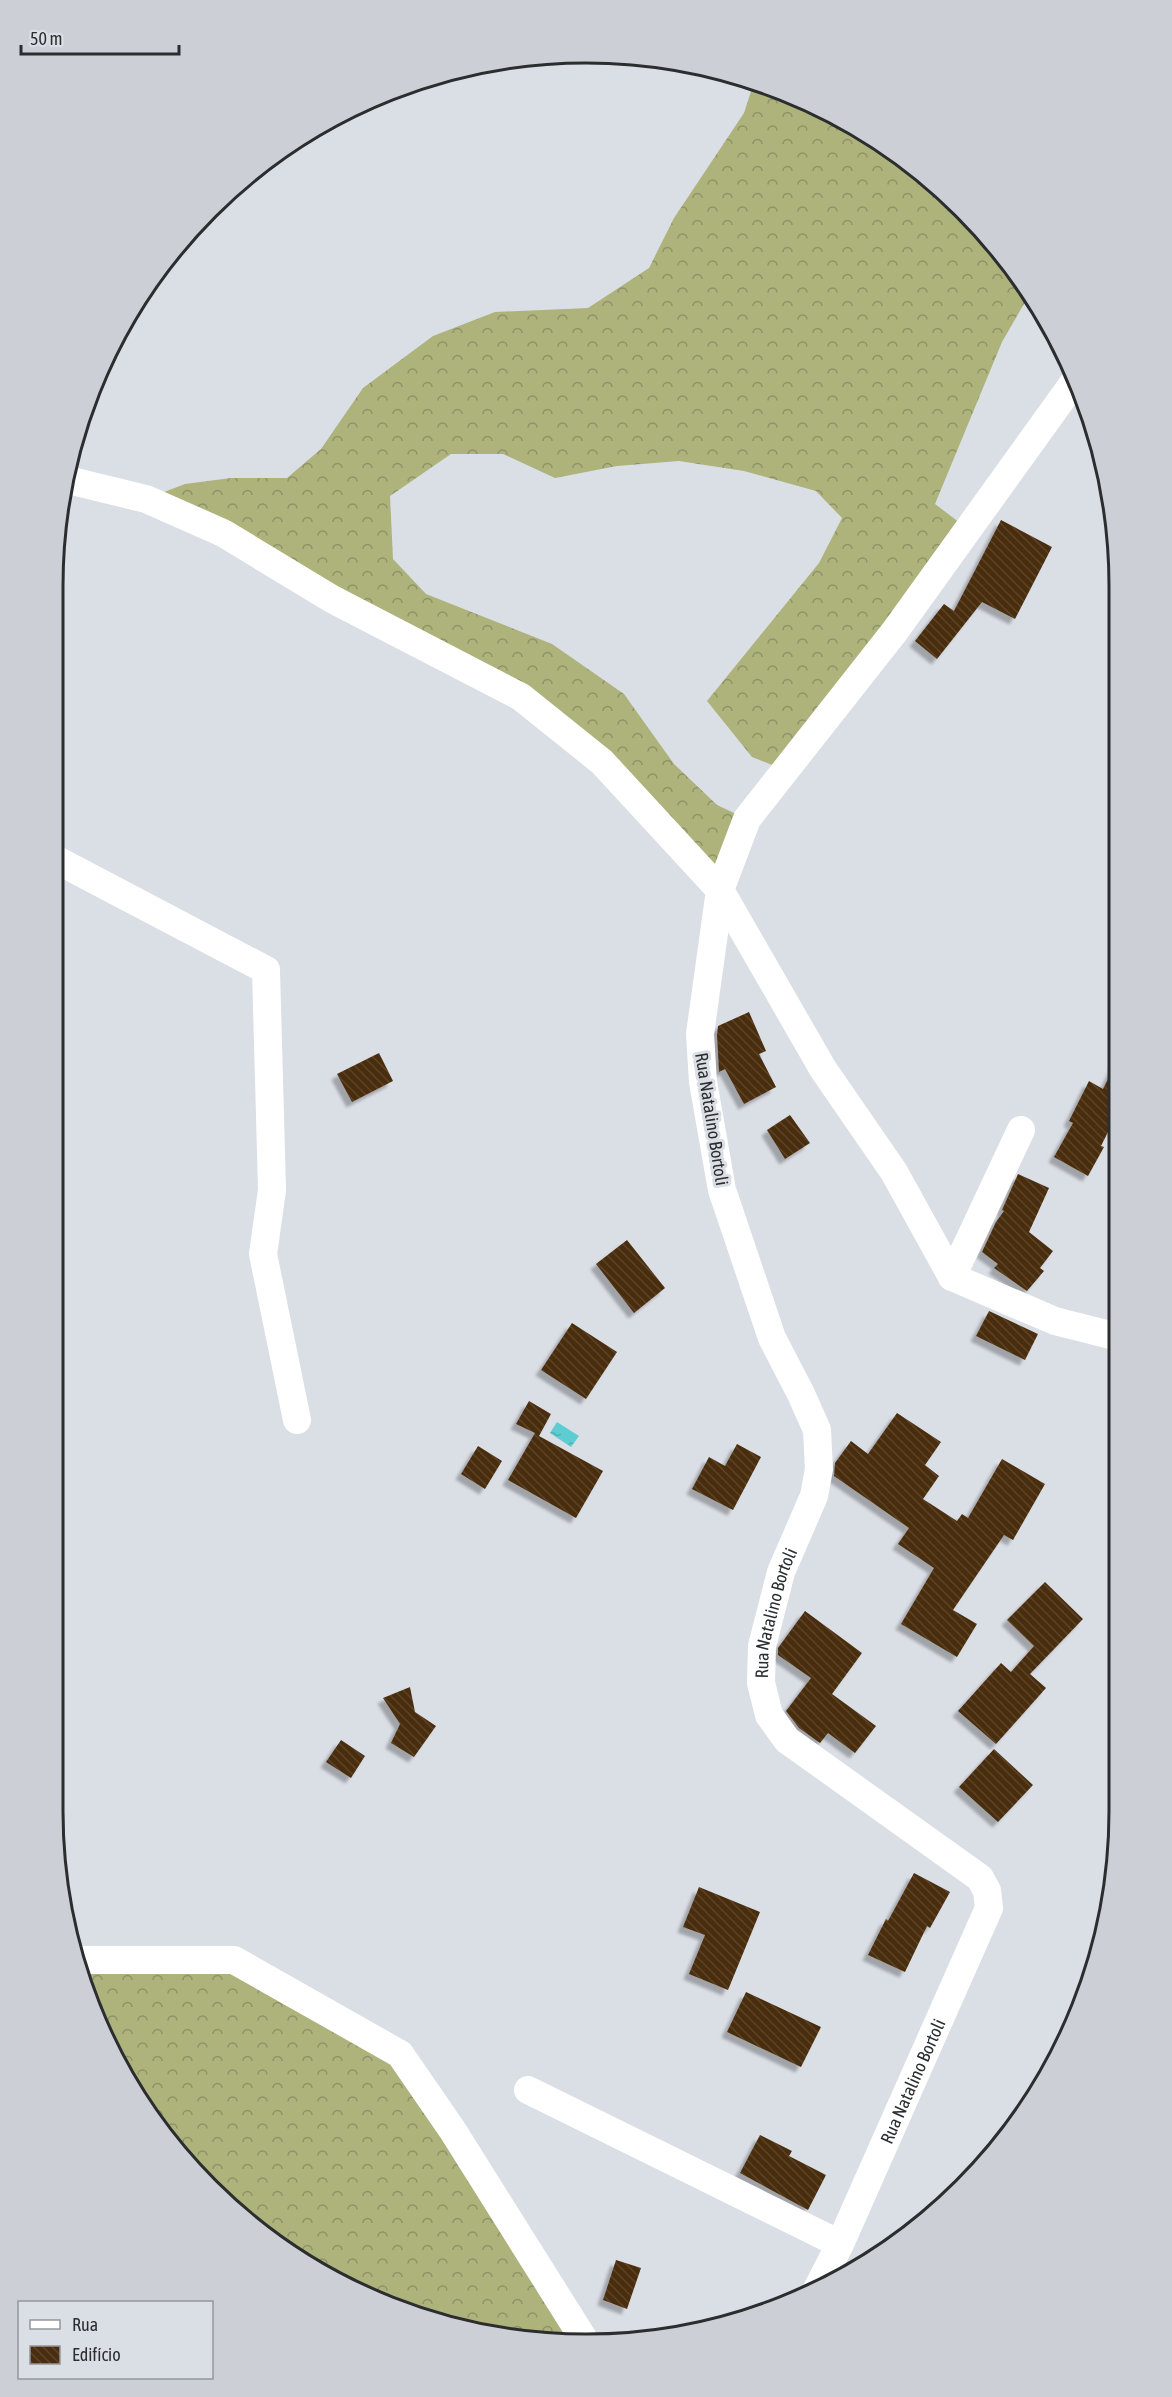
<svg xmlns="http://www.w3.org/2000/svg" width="1172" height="2397" viewBox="0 0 1172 2397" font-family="'Asap Condensed',sans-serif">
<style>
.forest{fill:url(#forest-crowns)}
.water{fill:url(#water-ripples)}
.building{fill:url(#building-back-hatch);filter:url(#shadow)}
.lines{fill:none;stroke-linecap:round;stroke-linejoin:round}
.minor{stroke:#fff;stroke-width:28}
.labels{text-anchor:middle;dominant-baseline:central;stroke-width:6;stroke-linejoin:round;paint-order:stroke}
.street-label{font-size:18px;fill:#2b2d2f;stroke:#dadee5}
.rim{fill:none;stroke:#2b2d2f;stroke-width:3}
</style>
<defs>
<pattern id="forest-crowns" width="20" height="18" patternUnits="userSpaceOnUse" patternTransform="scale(1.5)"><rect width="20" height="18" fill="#aeb37c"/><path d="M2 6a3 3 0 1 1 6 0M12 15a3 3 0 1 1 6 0" fill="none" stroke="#8e9266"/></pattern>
<pattern id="water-ripples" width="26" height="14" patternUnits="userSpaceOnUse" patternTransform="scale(1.5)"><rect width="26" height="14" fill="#5dcdd2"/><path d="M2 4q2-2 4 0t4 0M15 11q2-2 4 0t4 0" fill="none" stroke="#51b0b5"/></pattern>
<pattern id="building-back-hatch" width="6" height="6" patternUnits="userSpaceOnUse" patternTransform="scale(1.5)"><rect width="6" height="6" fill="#4a2d0e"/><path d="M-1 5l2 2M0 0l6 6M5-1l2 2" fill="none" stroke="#5c4329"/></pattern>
<filter id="shadow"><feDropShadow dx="-5.5" dy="5.5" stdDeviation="1.5" flood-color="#0004"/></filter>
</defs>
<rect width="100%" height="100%" fill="#dadee5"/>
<path class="forest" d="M754,82L790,93L910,163L1009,261L1029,295L1002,342L935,504L968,529L785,770L752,757L707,701L819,563L842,518L816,491L744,471L679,461L617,466L555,478L503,454H451L390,496L393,559L426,594L552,644L624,694L674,764L717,805L747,819L720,890L521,697L146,499L185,484L231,478H287L321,449L363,388L433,336L495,312L588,308L649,268L674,218L744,113Z
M77,1960H234L400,2054L583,2338L482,2334L319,2273L234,2212L163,2136L81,1983Z"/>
<path class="water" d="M557,1422L579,1436L571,1447L550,1433Z"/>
<path class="building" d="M1001,520L1052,547L1015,619L982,602L937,659L915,641L944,604L954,611Z
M749,1012L766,1051L759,1054L776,1087L744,1104L725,1069L719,1072L717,1035L718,1026Z
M379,1053L393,1081L352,1102L337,1074Z
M1117,1061V1114L1101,1146L1104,1147L1088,1176L1054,1157L1073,1123L1069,1121L1089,1081L1103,1089Z
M790,1115L810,1143L785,1159L767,1130Z
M1018,1174L1049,1188L1029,1232L1053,1251L1040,1268L1044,1271L1027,1291L994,1268L998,1264L982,1252L996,1222L1004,1211L1002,1210Z
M627,1240L665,1288L634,1313L596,1264Z
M989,1311L1038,1334L1025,1360L976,1336Z
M572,1323L617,1352L586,1399L541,1370Z
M529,1401L551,1414L539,1436L603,1471L576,1518L508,1480L535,1433L516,1424Z
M897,1413L941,1442L925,1465L939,1476L923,1499L957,1521L962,1514L968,1518L1002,1459L1045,1484L1013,1540L1004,1535L953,1610L977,1624L957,1657L901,1624L934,1568L898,1544L909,1528L834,1476L835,1463L851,1441L868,1454Z
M737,1444L761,1457L733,1510L692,1489L709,1457L725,1466Z
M478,1446L502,1461L485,1489L461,1474Z
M1045,1582L1083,1619L1030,1674L1046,1688L996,1744L958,1711L1001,1663L1011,1672L1034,1646L1007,1620Z
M805,1611L862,1653L832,1694L876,1726L855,1753L828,1733L820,1743L799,1728L786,1711L811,1678L778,1655V1648Z
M410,1687L415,1712L436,1726L414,1757L391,1743L400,1724L383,1698Z
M341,1740L365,1756L351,1778L326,1762Z
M994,1749L1033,1785L998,1822L959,1787Z
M914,1873L950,1892L930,1928L927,1926L905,1972L868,1955L886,1919L888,1921Z
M699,1887L760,1912L728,1990L689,1974L705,1935L683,1927Z
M746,1992L821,2027L801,2067L727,2032Z
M760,2135L792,2151L789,2156L826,2175L808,2210L740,2173Z
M616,2260L641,2268L627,2309L603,2300Z"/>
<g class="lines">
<g class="minor">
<path d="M64,479L146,499L223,533L332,599L521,697L602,762L720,890L823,1069L894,1172L952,1277L1055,1321L1118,1337"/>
<path d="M53,858L266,970L272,1190L263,1254L297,1420"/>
<path d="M952,1277L1021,1130"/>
<path d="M77,1960H234L400,2054L453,2131L583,2338"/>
<path d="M528,2090L840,2244"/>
<path id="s1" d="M816,2291L840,2244L989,1908L987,1891L980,1878L787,1740L769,1715L761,1683L762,1646L781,1572L814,1496L819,1469L817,1430L801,1394L772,1338L722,1190L703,1082L700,1034L720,890L747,819L895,631L1077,378"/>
</g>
</g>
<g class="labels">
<g class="street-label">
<text transform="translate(712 1119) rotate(81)">Rua Natalino Bortoli</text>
<text stroke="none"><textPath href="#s1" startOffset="825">Rua Natalino Bortoli</textPath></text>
<text stroke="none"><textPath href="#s1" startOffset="231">Rua Natalino Bortoli</textPath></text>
</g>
</g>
<path d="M0 0H1172V2397H0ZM586 63H586A523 523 0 0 1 1109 586V1811A523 523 0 0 1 586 2334H586A523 523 0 0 1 63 1811V586A523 523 0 0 1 586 63Z" fill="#ccd0d6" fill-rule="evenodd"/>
<path class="rim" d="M586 63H586A523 523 0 0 1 1109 586V1811A523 523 0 0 1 586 2334H586A523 523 0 0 1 63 1811V586A523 523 0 0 1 586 63Z"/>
<rect x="18" y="2301" width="195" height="78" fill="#dadee5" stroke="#94979c" stroke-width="1.5"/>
<rect x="30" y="2320" width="30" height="9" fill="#ffffff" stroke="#94979c" stroke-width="1.5"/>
<text x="72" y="2331" font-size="18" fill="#2b2d2f">Rua</text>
<rect x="30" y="2346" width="30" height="18" fill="url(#building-back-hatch)" stroke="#94979c" stroke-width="1.5"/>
<text x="72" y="2361" font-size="18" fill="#2b2d2f">Edifício</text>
<path d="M21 45v9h158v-9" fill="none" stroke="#2b2d2f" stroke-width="3"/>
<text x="30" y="45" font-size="18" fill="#2b2d2f" stroke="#dadee5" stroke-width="4.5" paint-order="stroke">50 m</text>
</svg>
